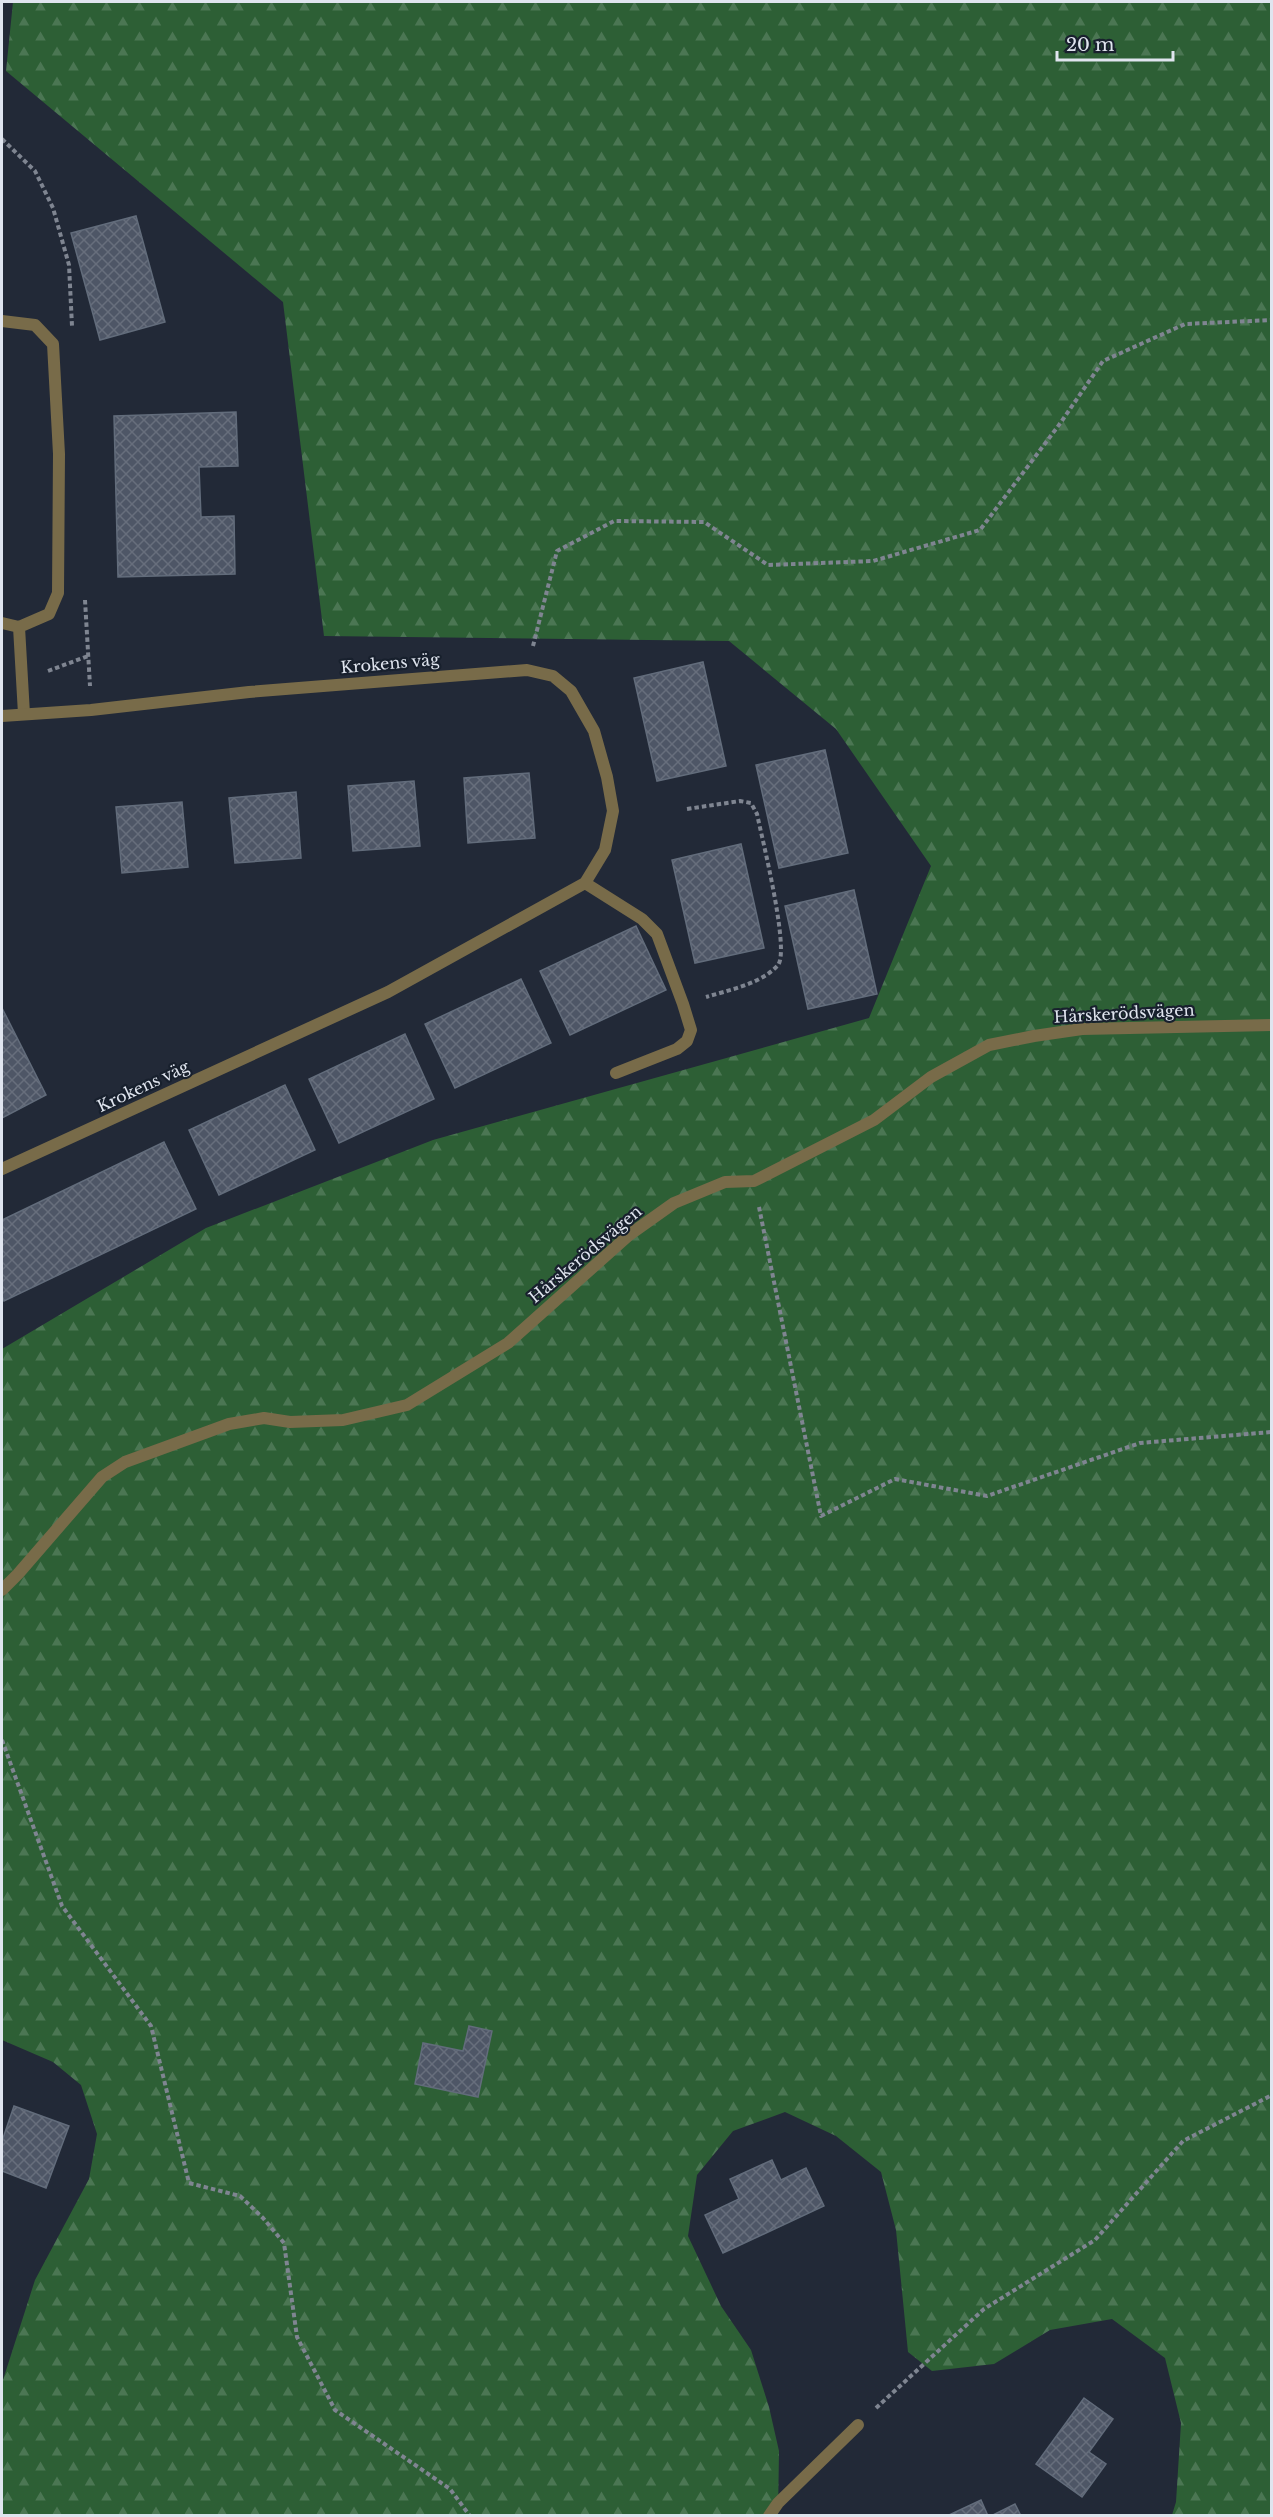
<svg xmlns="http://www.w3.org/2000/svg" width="1273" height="2517" viewBox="0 0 1273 2517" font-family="'Libre Baskerville',serif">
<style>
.forest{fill:url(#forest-firs)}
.building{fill:url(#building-cross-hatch);stroke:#626c7b;stroke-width:1.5}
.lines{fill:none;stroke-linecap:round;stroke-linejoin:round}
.path{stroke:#7f8591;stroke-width:4;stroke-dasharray:4.5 3;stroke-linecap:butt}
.service{stroke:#786b49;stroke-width:12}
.minor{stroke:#786b49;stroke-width:12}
.labels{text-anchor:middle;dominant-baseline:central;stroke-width:4.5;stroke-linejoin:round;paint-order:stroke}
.street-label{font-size:16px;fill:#e0e5ef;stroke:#18202d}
</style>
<defs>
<pattern id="forest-firs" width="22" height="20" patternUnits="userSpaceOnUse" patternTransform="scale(1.5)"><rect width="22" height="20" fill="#2d5f35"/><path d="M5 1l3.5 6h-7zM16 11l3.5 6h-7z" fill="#4b7653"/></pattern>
<pattern id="building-cross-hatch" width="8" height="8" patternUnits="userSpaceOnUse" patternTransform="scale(1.5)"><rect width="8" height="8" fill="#4e5666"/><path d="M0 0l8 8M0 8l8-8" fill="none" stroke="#676e7c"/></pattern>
</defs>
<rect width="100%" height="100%" fill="#222937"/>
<path class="forest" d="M13,2H1271V2515H1172L1176,2502L1181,2423L1165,2358L1112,2319L1050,2330L994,2364L932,2371L908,2352L896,2230L881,2172L836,2136L785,2112L733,2131L697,2175L688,2236L721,2306L751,2350L769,2407L779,2451L778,2515H2V2383L35,2280L89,2179L97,2134L81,2085L53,2062L2,2040V1349L206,1228L433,1140L869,1018L931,866L836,729L729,641L324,636L283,302L6,71Z"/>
<path class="building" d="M136,216L165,322L100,340L71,233Z
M236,412L238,466L199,467L201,517L234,516L235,574L118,577L114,416Z
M703,662L726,766L657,781L634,678Z
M825,750L848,853L779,868L756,765Z
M529,773L535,838L468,843L464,778Z
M414,781L420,846L353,851L348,786Z
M296,792L301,858L235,863L229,798Z
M182,802L188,867L122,873L116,807Z
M741,844L764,948L695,963L672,860Z
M854,890L877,994L808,1009L785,906Z
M636,926L666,990L570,1035L540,971Z
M521,979L551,1043L455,1088L425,1024Z
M2,1008L46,1095L2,1118Z
M405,1034L434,1099L339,1143L309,1079Z
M285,1085L315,1150L219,1195L189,1130Z
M164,1142L196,1209L4,1301L2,1296V1220Z
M469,2026L492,2031L478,2097L415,2084L423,2043L463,2051Z
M14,2106L69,2126L46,2188L2,2171V2141Z
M772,2160L781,2180L806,2168L824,2206L723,2253L705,2215L739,2199L730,2179Z
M1084,2398L1113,2419L1089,2452L1106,2464L1082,2497L1036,2464Z
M981,2500L988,2516H947Z
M1015,2504L1021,2516H991Z"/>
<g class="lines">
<path class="path" d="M2,139L35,171L53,208L69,265L72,326
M85,600L90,686
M533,646L557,551L614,521L704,522L768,565L873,561L980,530L1059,425L1103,361L1185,324L1272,320
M48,671L88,656
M687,809L740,801L751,803L757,814C762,838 790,950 778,965C761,984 729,990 706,997
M759,1207L821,1516L895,1479L987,1496L1140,1443L1272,1432
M2,1740L62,1906L151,2026L189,2183L240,2196L263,2218L284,2243L297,2337L335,2410L450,2489L470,2516
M876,2408L984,2309L1095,2240L1183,2141L1272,2095"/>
<path class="service" d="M2,321L35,325L53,344L59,454L58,593L49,614L19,627L2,623
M19,627L24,714"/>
<path class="minor" d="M2,716L91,710L249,692L527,670L553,676L571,691L594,731L607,777L613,811L605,850L585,883L388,992L2,1169
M585,883L642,919L657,934L683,1004L691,1030L687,1041L677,1049L616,1073
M2,1590L18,1574L102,1477L125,1462L229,1424L264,1418L290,1422L343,1420L407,1405L508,1343L629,1235L674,1203L725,1182L754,1181L874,1120L931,1077L989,1045L1034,1036L1082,1029L1272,1025
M769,2516L778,2503L858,2425"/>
</g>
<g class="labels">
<g class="street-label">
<text transform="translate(390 663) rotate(-5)">Krokens väg</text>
<text transform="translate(1124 1013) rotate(-3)">Hårskerödsvägen</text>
<text transform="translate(143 1086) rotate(-25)">Krokens väg</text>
<text transform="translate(585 1254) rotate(-40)">Hårskerödsvägen</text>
</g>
</g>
<rect width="1273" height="2517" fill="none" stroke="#e0e5ef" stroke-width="6"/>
<path d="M1057 51v9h116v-9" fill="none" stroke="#e0e5ef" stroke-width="3"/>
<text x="1066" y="51" font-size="18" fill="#e0e5ef" stroke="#18202d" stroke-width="4.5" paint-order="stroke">20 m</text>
</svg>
